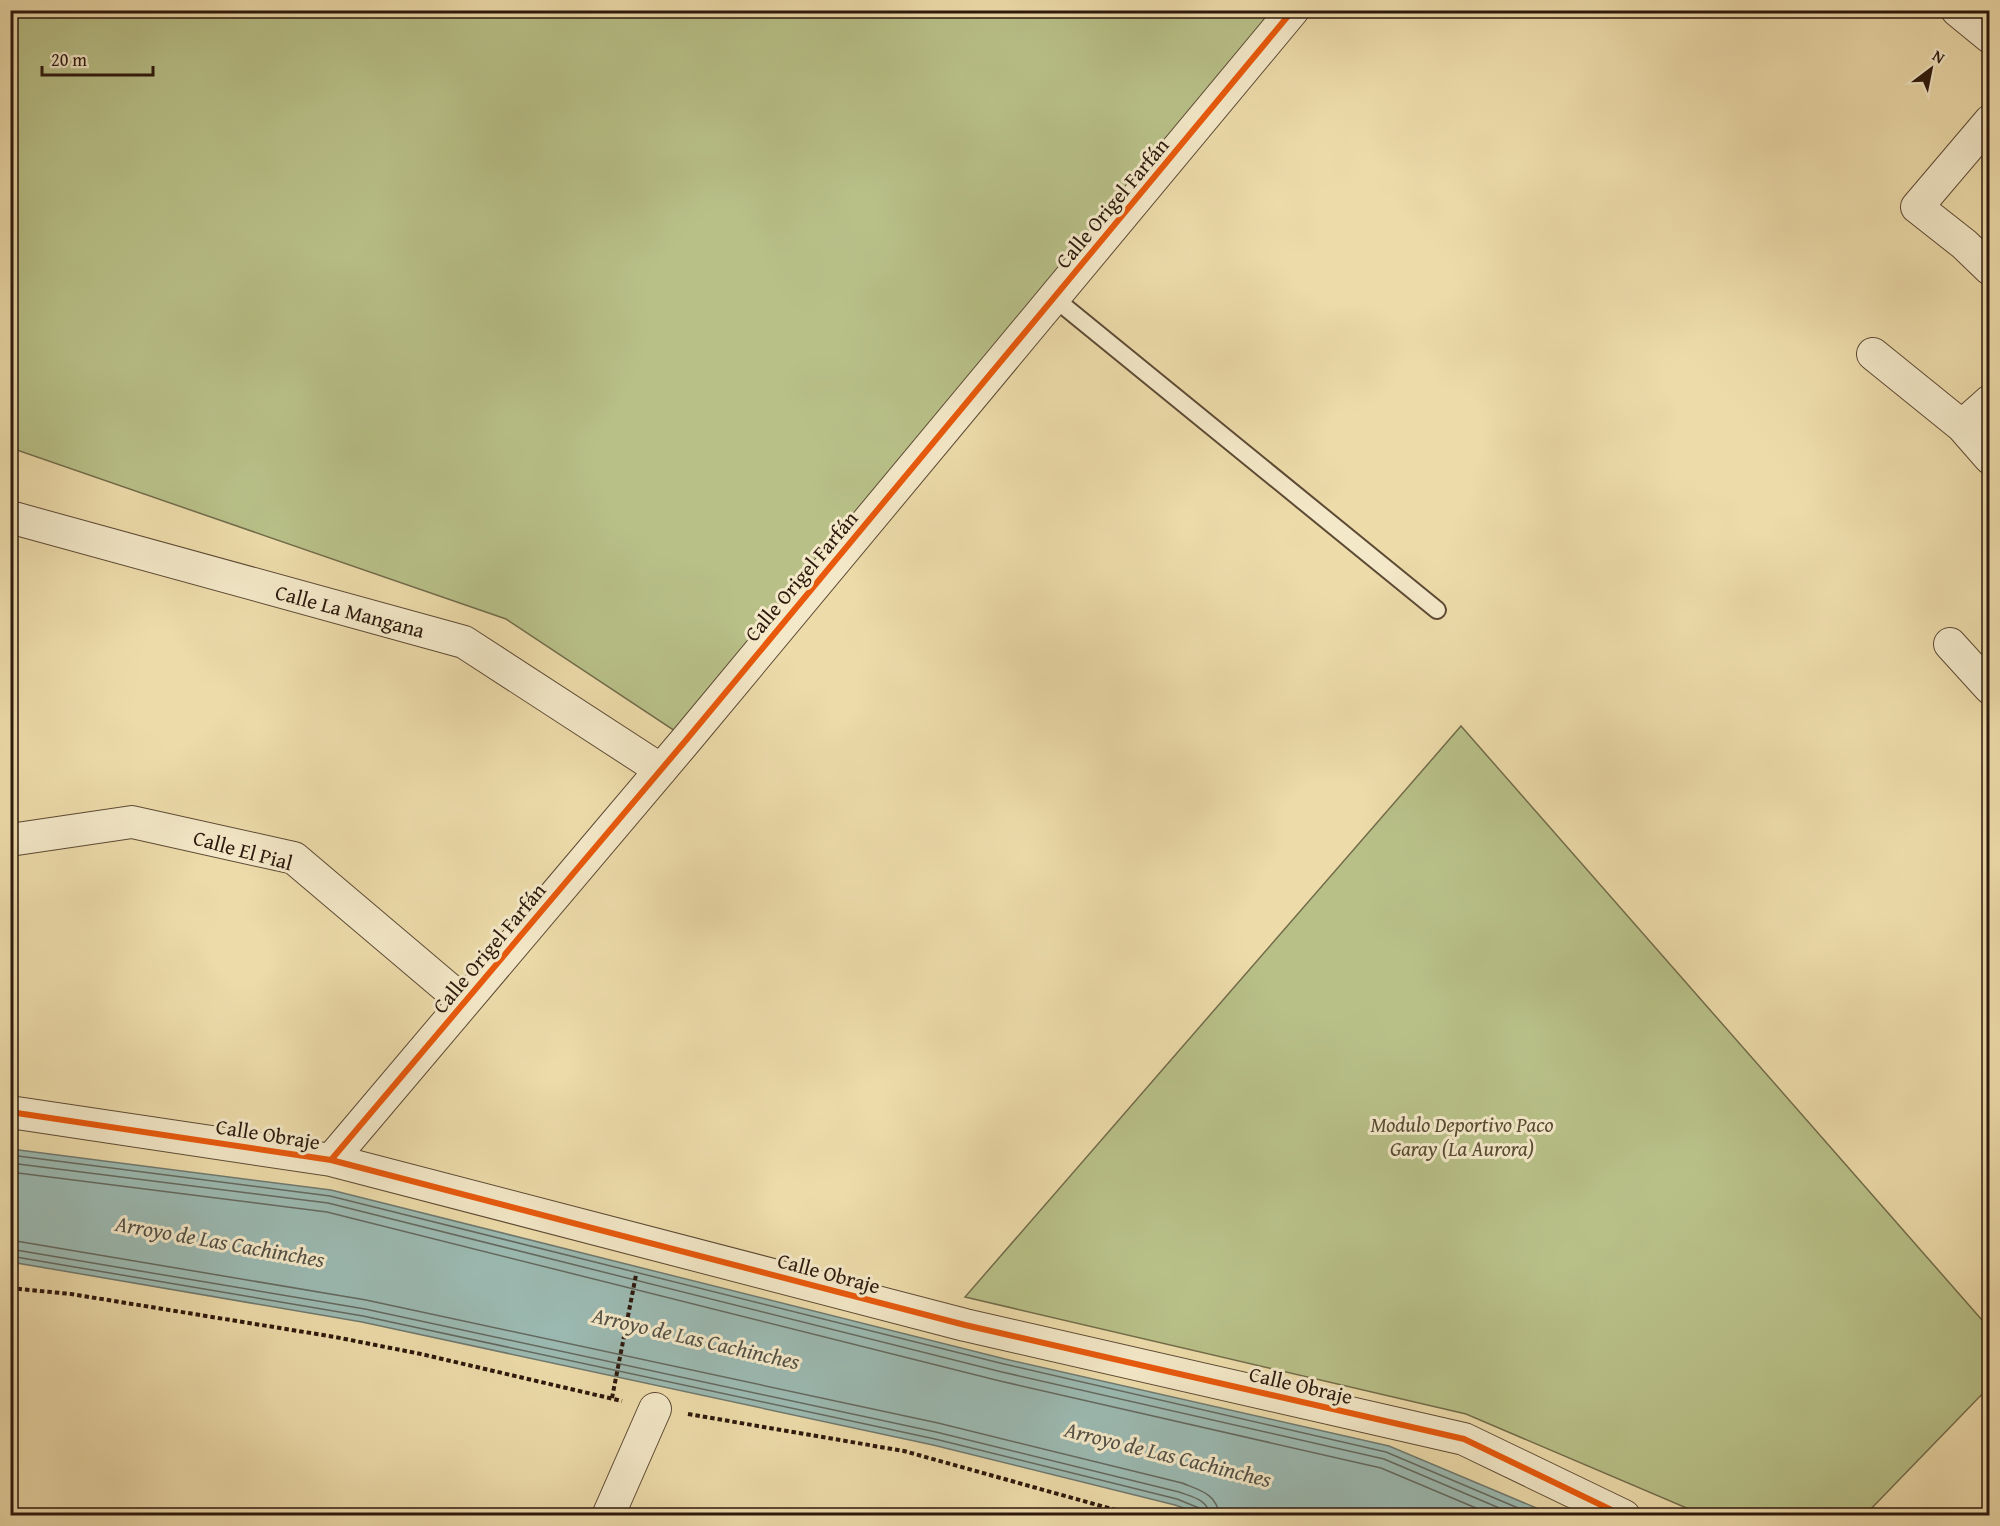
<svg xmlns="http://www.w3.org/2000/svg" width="2000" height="1526" viewBox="0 0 2000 1526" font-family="'Gentium Book Plus',serif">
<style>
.green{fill:#b8c088;stroke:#726c4a;stroke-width:1.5}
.water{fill:#9bb9b1;stroke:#6f796f;stroke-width:1.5}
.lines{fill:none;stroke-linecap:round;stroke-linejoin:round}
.shore{stroke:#64695f;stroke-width:1.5}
.service-casing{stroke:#5d4a34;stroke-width:20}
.minor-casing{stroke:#5d4a34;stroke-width:34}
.path{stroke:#2d190d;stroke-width:4;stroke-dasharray:4.5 3;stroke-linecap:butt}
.service{stroke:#f3e8c8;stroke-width:16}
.minor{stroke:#f3e8c8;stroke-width:32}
.cycleway-casing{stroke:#f3e8c8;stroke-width:10}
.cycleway{stroke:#e8590c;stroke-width:6}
.labels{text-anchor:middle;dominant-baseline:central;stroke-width:6;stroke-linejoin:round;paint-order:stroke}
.street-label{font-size:21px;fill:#2d190d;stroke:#f3e8c8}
.park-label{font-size:21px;font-style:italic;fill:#574b32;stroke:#f3e8c8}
.water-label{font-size:22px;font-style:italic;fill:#545146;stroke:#f3e8c8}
</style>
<rect width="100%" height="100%" fill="#eddbaa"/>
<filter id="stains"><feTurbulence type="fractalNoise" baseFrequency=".00333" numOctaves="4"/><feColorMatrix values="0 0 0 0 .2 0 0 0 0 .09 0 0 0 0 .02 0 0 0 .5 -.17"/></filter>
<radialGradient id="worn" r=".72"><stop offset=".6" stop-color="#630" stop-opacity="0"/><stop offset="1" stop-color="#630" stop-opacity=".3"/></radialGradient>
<path class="green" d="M11,11H1293L687,739L506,619L11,448Z
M1461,726L1989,1328V1387L1865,1515H1703L1466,1414L965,1297Z"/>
<path class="water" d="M11,1149L331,1190L1005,1359L1389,1446L1553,1515H1203L1175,1505L933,1445L362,1322L11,1262Z"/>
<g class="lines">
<path class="shore" d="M10,1155L330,1196L1004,1364L1386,1452L1537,1516
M10,1163L328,1203L1002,1372L1384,1459L1518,1516
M10,1172L327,1212L1000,1381L1381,1468L1495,1516
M10,1240L366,1300L938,1423L1182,1483C1199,1490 1218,1494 1219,1516
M10,1249L365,1309L936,1432L1179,1492C1192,1497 1208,1499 1210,1516
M10,1256L363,1316L935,1439L1177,1499L1199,1508L1202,1516"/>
<g class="service-casing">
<path id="service" d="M1054,298L1437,610"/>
</g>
<g class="minor-casing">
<path id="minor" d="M1957,10L1990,37
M1990,121L1917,207L1964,244L1990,269
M1873,354L1962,426L1990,458
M1962,426L1990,401
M10,517L464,642L661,770
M1950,644L1990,688
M10,840L132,822L294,858L464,1002
M10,1112L331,1160L965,1325L1464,1439L1624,1516
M331,1160L687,739L1293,10
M608,1516L655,1409"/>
</g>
<path class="path" d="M10,1288L71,1294L335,1337L421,1354L622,1401
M612,1398L636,1275
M688,1414L904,1451L1137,1516"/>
<use href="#service" class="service"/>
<use href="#minor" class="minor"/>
<g class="cycleway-casing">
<path id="cycleway" d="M10,1112L331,1160L965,1325L1464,1439L1624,1516
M331,1160L687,739L1293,10"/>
</g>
<use href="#cycleway" class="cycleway"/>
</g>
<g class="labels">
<g class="street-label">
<text transform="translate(1112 203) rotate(-50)">Calle Origel Farfán</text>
<text transform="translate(801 576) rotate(-50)">Calle Origel Farfán</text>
<text transform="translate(350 611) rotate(15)">Calle La Mangana</text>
<text transform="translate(243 850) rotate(15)">Calle El Pial</text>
<text transform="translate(489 948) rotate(-50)">Calle Origel Farfán</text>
<text transform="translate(268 1134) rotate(9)">Calle Obraje</text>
<text transform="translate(829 1273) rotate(15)">Calle Obraje</text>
<text transform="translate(1301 1385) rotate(13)">Calle Obraje</text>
</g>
<g class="park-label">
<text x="1462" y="1124">Modulo Deportivo Paco<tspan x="1462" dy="24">Garay (La Aurora)</tspan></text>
</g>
<g class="water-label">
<text transform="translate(220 1241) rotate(10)">Arroyo de Las Cachinches</text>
<text transform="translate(696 1338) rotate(13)">Arroyo de Las Cachinches</text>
<text transform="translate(1168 1454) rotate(14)">Arroyo de Las Cachinches</text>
</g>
</g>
<rect width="2000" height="1526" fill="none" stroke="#eddbaa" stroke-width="36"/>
<rect x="12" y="12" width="1976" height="1502" fill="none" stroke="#2d190d" stroke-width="3"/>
<rect x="18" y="18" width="1964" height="1490" fill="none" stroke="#2d190d" stroke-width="1.5"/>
<g transform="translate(1931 69) rotate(32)" stroke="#f3e8c8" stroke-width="4.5" paint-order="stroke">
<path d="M0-4.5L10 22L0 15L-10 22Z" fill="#2d190d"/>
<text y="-9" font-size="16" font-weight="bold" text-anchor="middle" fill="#2d190d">N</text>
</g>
<path d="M42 66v9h111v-9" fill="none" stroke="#2d190d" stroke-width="3"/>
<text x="51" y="66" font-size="18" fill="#2d190d" stroke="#f3e8c8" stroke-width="4.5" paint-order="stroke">20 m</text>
<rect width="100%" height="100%" filter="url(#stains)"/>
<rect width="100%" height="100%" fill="url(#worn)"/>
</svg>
